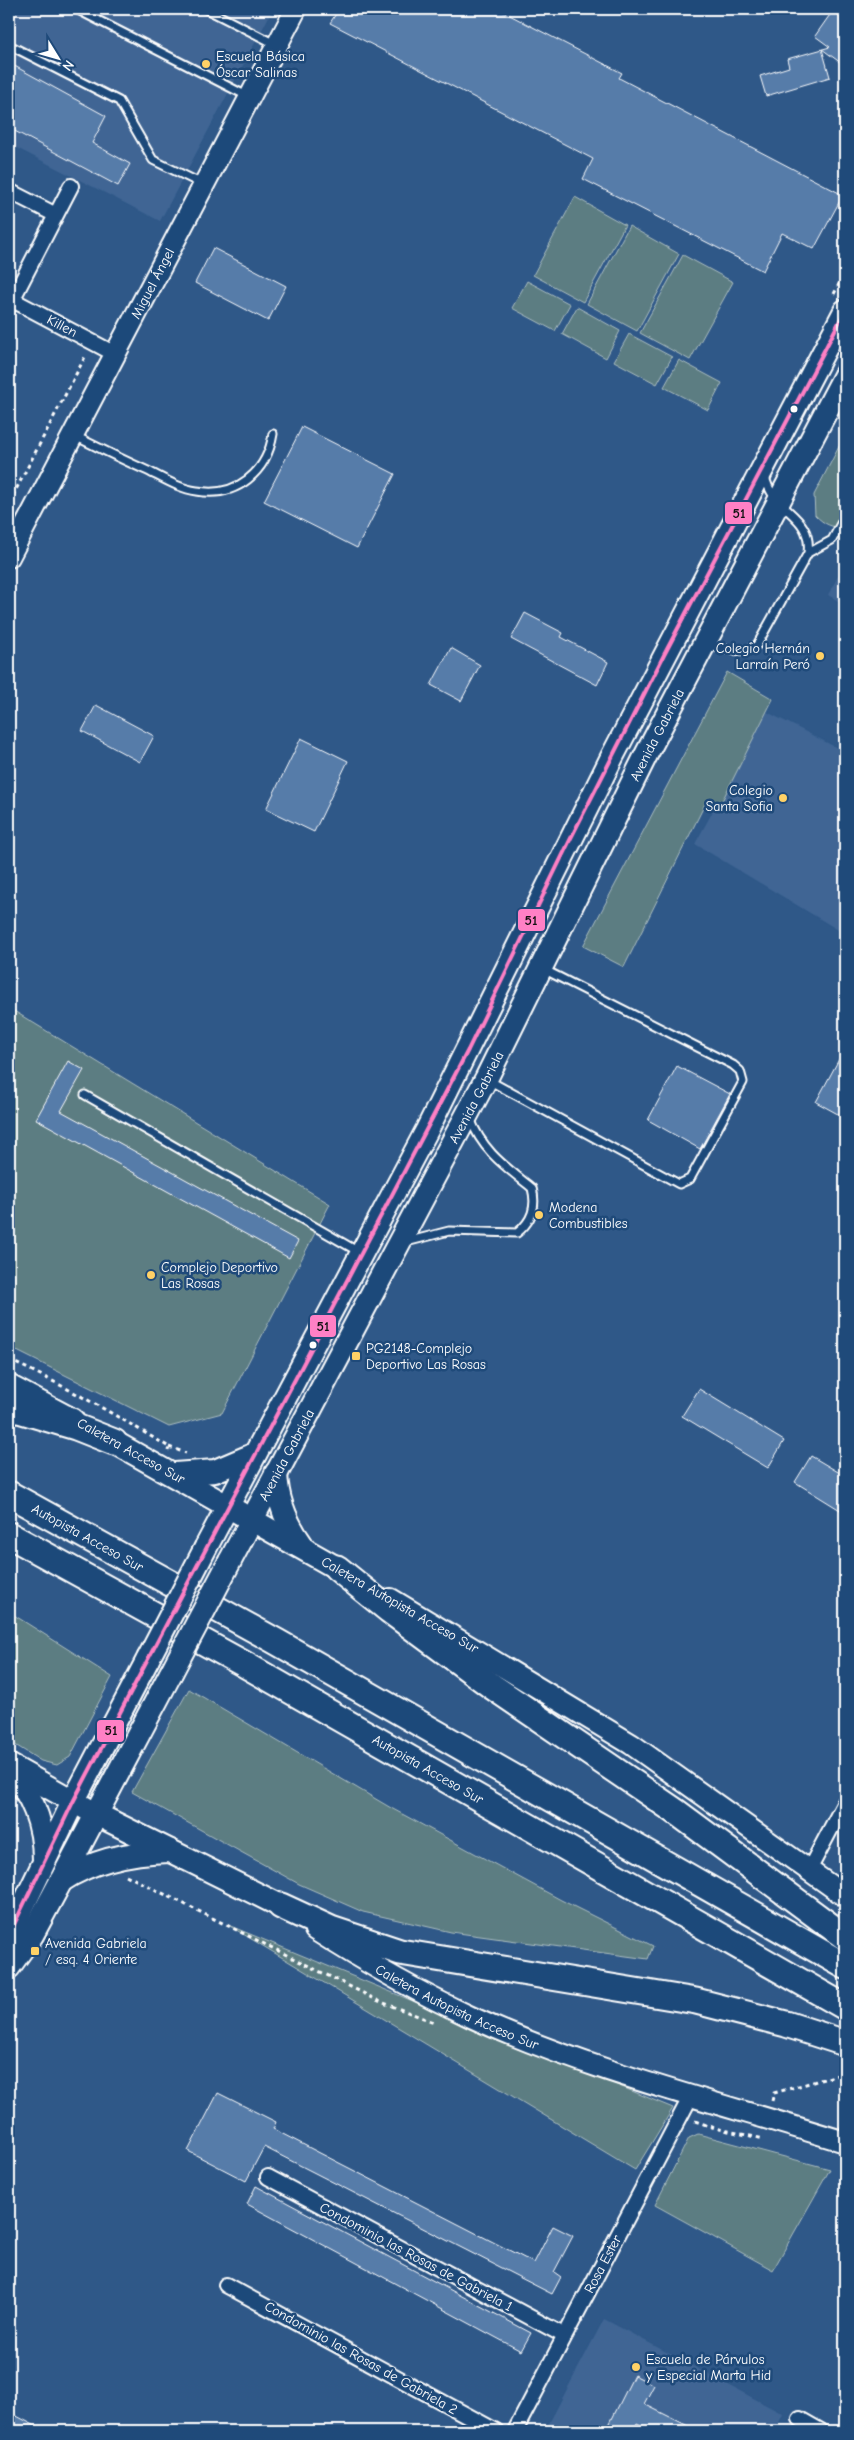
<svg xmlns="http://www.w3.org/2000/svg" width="854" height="2440" viewBox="0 0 854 2440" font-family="'Comic Neue',sans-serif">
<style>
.built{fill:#3f6594}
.green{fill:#5b7d82;stroke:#adbec0}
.building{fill:#567ba9;stroke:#fff}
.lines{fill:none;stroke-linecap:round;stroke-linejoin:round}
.lane-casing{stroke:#fff;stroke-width:11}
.street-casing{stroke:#fff;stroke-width:18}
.secondary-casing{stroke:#fff;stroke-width:24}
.primary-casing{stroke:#fff;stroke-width:26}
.highway-casing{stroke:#fff;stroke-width:29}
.path{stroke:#fff;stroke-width:3;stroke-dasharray:4 4;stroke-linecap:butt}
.lane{stroke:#1f4a7a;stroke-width:7}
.street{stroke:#1f4a7a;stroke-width:14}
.secondary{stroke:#1f4a7a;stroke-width:20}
.primary{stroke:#1f4a7a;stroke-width:22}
.highway{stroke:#1f4a7a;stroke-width:25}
.primary-bridge-casing{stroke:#fff;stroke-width:26;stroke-linecap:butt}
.primary-bridge{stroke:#1f4a7a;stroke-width:22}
.bus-1-casing{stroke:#1f4a7a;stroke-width:8}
.bus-1{stroke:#ff80c5;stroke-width:4}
.poi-dot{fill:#ffd166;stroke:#1f4a7a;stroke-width:2}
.bus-dot{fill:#fff;stroke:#1f4a7a;stroke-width:2}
.labels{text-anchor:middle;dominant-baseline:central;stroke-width:5;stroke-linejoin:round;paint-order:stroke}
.poi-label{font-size:14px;fill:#fff;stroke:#1f4a7a;text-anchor:start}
.street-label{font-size:14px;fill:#fff;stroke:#1f4a7a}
.line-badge{stroke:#1f4a7a;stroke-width:2}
.pale-badge-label{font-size:14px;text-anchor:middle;font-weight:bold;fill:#111}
</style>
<rect width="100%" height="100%" fill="#2f5888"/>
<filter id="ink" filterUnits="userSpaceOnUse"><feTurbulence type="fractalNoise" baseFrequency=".02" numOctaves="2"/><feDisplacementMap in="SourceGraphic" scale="10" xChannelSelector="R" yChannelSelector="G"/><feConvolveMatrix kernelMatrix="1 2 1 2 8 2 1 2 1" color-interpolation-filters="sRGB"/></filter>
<g filter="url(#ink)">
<path class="built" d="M9,9H273L160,221L9,144Z
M845,563V605L828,595Z
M767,712L845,752V934L695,844Z
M604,2319L783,2414L775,2431H545Z"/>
<path class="green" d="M575,197L625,225L583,302L533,275Z
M629,226L679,254L637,331L587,304Z
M683,255L733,282L690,360L640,333Z
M527,281L570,304L555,331L512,308Z
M577,307L620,331L606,358L562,334Z
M629,334L672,357L657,384L614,361Z
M679,360L722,383L708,410L664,387Z
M845,435V528C831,527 825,525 815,515L814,495Z
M727,672L773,699L720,805L707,800L624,967L583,946Z
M9,1008L330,1204L222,1413L169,1427L9,1347Z
M9,1612L112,1677L70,1757L57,1765L41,1761L9,1741Z
M189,1689L391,1808L561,1900L653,1946L648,1959L451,1932L363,1912L299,1884L132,1792Z
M228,1925L673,2108L635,2170Z
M698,2134L830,2169L773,2270L655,2205L689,2138Z"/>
<path class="building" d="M339,9H498L622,73L619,78L843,195L814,249L782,233L763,271L583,179L593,159L330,23Z
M834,9H845V66L822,49L830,77L766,96L760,76L789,67L787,59L830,47L815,36Z
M9,63L106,116L92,143L130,164L118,186L9,128Z
M213,248L286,286L268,321L195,283Z
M302,427L395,474L357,548L264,501Z
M525,613L563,633L561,637L608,662L597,685L511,639Z
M451,648L480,665L461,701L431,685Z
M96,705L154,736L140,762L82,731Z
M301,738L348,761L314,832L266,809Z
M845,1048V1118L816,1102Z
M68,1061L84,1070L61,1111L298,1241L289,1258L36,1119Z
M677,1066L730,1094L700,1149L648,1120Z
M699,1389L784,1441L768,1468L682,1416Z
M811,1456L845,1476V1513L795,1482Z
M218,2093L276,2122L273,2129L534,2263L553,2226L573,2236L554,2272L561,2277L552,2294L264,2147L246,2181L188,2151Z
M256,2186L531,2333L521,2351L247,2204Z
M634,2375L654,2385L644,2404L698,2431H654L637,2423L633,2431H606Z
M9,2412L45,2431H9Z"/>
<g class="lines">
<g class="lane-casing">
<path id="lane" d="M76,9L249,97
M206,9L275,44
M9,45L119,101L153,160L202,184
M75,436C99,448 123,460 148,471C164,479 180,489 197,491C237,498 267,472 273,434
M808,553L832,540L845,516
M709,645C725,649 742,656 757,645L808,553C813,513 772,513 765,476
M490,1081L679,1184L690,1179L743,1082L740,1071L733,1065L543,969
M85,1095L359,1252
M406,1242L449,1231L517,1233C532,1221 537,1207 532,1188C506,1167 482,1151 470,1118"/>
</g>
<g class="street-casing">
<path id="street" d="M9,191L56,215
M9,298L115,354
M9,306L71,186
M809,1870L845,1802
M268,2177L565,2336
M226,2285L496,2431
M800,2419L821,2431
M515,2431L691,2096"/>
</g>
<g class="secondary-casing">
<g id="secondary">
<path id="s1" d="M9,557L296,9"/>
<path d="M9,1385L73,1419"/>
<path d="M391,1599L631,1744L845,1896"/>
<path id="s2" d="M315,1930C365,1962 417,1992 471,2017C591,2072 720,2103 845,2142"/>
</g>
</g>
<g class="primary-casing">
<g id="primary">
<path d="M114,1442L337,1568"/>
<path d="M276,1473C277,1500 286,1523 302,1545"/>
<path d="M175,1474L215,1471L255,1454"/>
<path d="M206,1547L427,1130L612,757L845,311"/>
<path id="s3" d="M230,1561L486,1079L647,753L845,375"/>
<path d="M9,1765L96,1814L281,1906"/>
<path d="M9,1769C33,1795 44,1826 44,1860"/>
<path d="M61,1881C94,1859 131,1852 170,1851"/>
<path d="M9,1935L73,1802L148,1659"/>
<path d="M9,1967L32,1935L61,1881L171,1673"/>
</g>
</g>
<g class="highway-casing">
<g id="highway">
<path d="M9,1407L76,1427L114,1442"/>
<path id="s4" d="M9,1494L277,1642L845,1966"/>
<path id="s5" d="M9,1535L244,1664L845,2007"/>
<path d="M337,1568L389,1610L493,1687L675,1811L845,1937"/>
<path d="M281,1906L331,1929L400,1952L696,2001L786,2024L845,2043"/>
</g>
</g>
<path class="path" d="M834,294L845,272
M9,503L86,355
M9,1360C64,1385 117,1416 169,1447L168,1451
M169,1447L186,1453
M126,1875L381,2002L434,2022
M772,2101L774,2093L845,2073
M695,2121L715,2128L764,2139"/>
<use href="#lane" class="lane"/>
<use href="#street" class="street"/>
<use href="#secondary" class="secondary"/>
<use href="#primary" class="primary"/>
<use href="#highway" class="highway"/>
<g class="primary-bridge-casing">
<path id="primary-bridge" d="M148,1659L206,1547
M171,1673L230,1561"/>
</g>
<use href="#primary-bridge" class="primary-bridge"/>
<g class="bus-1-casing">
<path id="bus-1" d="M9,1935L73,1802L468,1050L571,838L664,655L845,311"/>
</g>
<use href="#bus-1" class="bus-1"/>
</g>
</g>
<g class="poi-dot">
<circle cx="206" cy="64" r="5"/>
<circle cx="820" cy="656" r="5"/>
<circle cx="783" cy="798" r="5"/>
<circle cx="539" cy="1215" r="5"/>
<circle cx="151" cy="1275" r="5"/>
<rect x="351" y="1351" width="10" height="10" rx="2.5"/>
<rect x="30" y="1946" width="10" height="10" rx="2.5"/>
<circle cx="636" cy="2367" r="5"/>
</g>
<g class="bus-dot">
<circle cx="794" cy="409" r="4.5"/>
<circle cx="313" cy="1345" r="4.5"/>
</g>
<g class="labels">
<g class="poi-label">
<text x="216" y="56">Escuela Básica<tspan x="216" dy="16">Óscar Salinas</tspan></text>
<text x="810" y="648" text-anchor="end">Colegio Hernán<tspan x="810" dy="16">Larraín Peró</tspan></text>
<text x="773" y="790" text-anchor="end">Colegio<tspan x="773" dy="16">Santa Sofia</tspan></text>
<text x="549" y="1207">Modena<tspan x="549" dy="16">Combustibles</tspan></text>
<text x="161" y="1267">Complejo Deportivo<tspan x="161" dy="16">Las Rosas</tspan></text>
<text x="366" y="1348">PG2148-Complejo<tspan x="366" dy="16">Deportivo Las Rosas</tspan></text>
<text x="45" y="1943">Avenida Gabriela<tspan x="45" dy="16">/ esq. 4 Oriente</tspan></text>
<text x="646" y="2359">Escuela de Párvulos<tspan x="646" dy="16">y Especial Marta Hid</tspan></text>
</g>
<g class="street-label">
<text stroke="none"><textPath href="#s1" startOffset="309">Miguel Ángel</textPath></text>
<text transform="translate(62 326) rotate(28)">Killen</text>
<text stroke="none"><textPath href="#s3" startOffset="930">Avenida Gabriela</textPath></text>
<text stroke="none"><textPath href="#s3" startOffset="525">Avenida Gabriela</textPath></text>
<text transform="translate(131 1451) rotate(29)">Caletera Acceso Sur</text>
<text stroke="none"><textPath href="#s3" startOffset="120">Avenida Gabriela</textPath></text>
<text stroke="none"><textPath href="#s4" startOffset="90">Autopista Acceso Sur</textPath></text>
<text transform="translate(400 1605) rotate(30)">Caletera Autopista Acceso Sur</text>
<text stroke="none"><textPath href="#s5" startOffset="480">Autopista Acceso Sur</textPath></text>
<text stroke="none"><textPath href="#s2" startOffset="162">Caletera Autopista Acceso Sur</textPath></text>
<text transform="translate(416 2257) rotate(28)">Condominio las Rosas de Gabriela 1</text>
<text transform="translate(603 2264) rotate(-62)">Rosa Ester</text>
<text transform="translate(361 2358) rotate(29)">Condominio las Rosas de Gabriela 2</text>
</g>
</g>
<g class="line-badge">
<rect x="724" y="501" width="29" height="24" rx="5" fill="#ff80c5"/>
<rect x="517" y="908" width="29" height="24" rx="5" fill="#ff80c5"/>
<rect x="309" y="1314" width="28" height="24" rx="5" fill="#ff80c5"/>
<rect x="96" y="1719" width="29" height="24" rx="5" fill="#ff80c5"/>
</g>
<g class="pale-badge-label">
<text x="739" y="518">51</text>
<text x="531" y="925">51</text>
<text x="323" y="1331">51</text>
<text x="111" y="1735">51</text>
</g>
<rect width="854" height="2440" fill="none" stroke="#1f4a7a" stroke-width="30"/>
<rect x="15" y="15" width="824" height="2410" fill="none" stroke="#fff" stroke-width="2" filter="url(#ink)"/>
<g transform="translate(58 58) rotate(127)" stroke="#1f4a7a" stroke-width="4" paint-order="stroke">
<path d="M0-4L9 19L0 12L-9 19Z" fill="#ffffff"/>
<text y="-8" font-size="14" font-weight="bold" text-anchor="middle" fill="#ffffff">N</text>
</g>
</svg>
